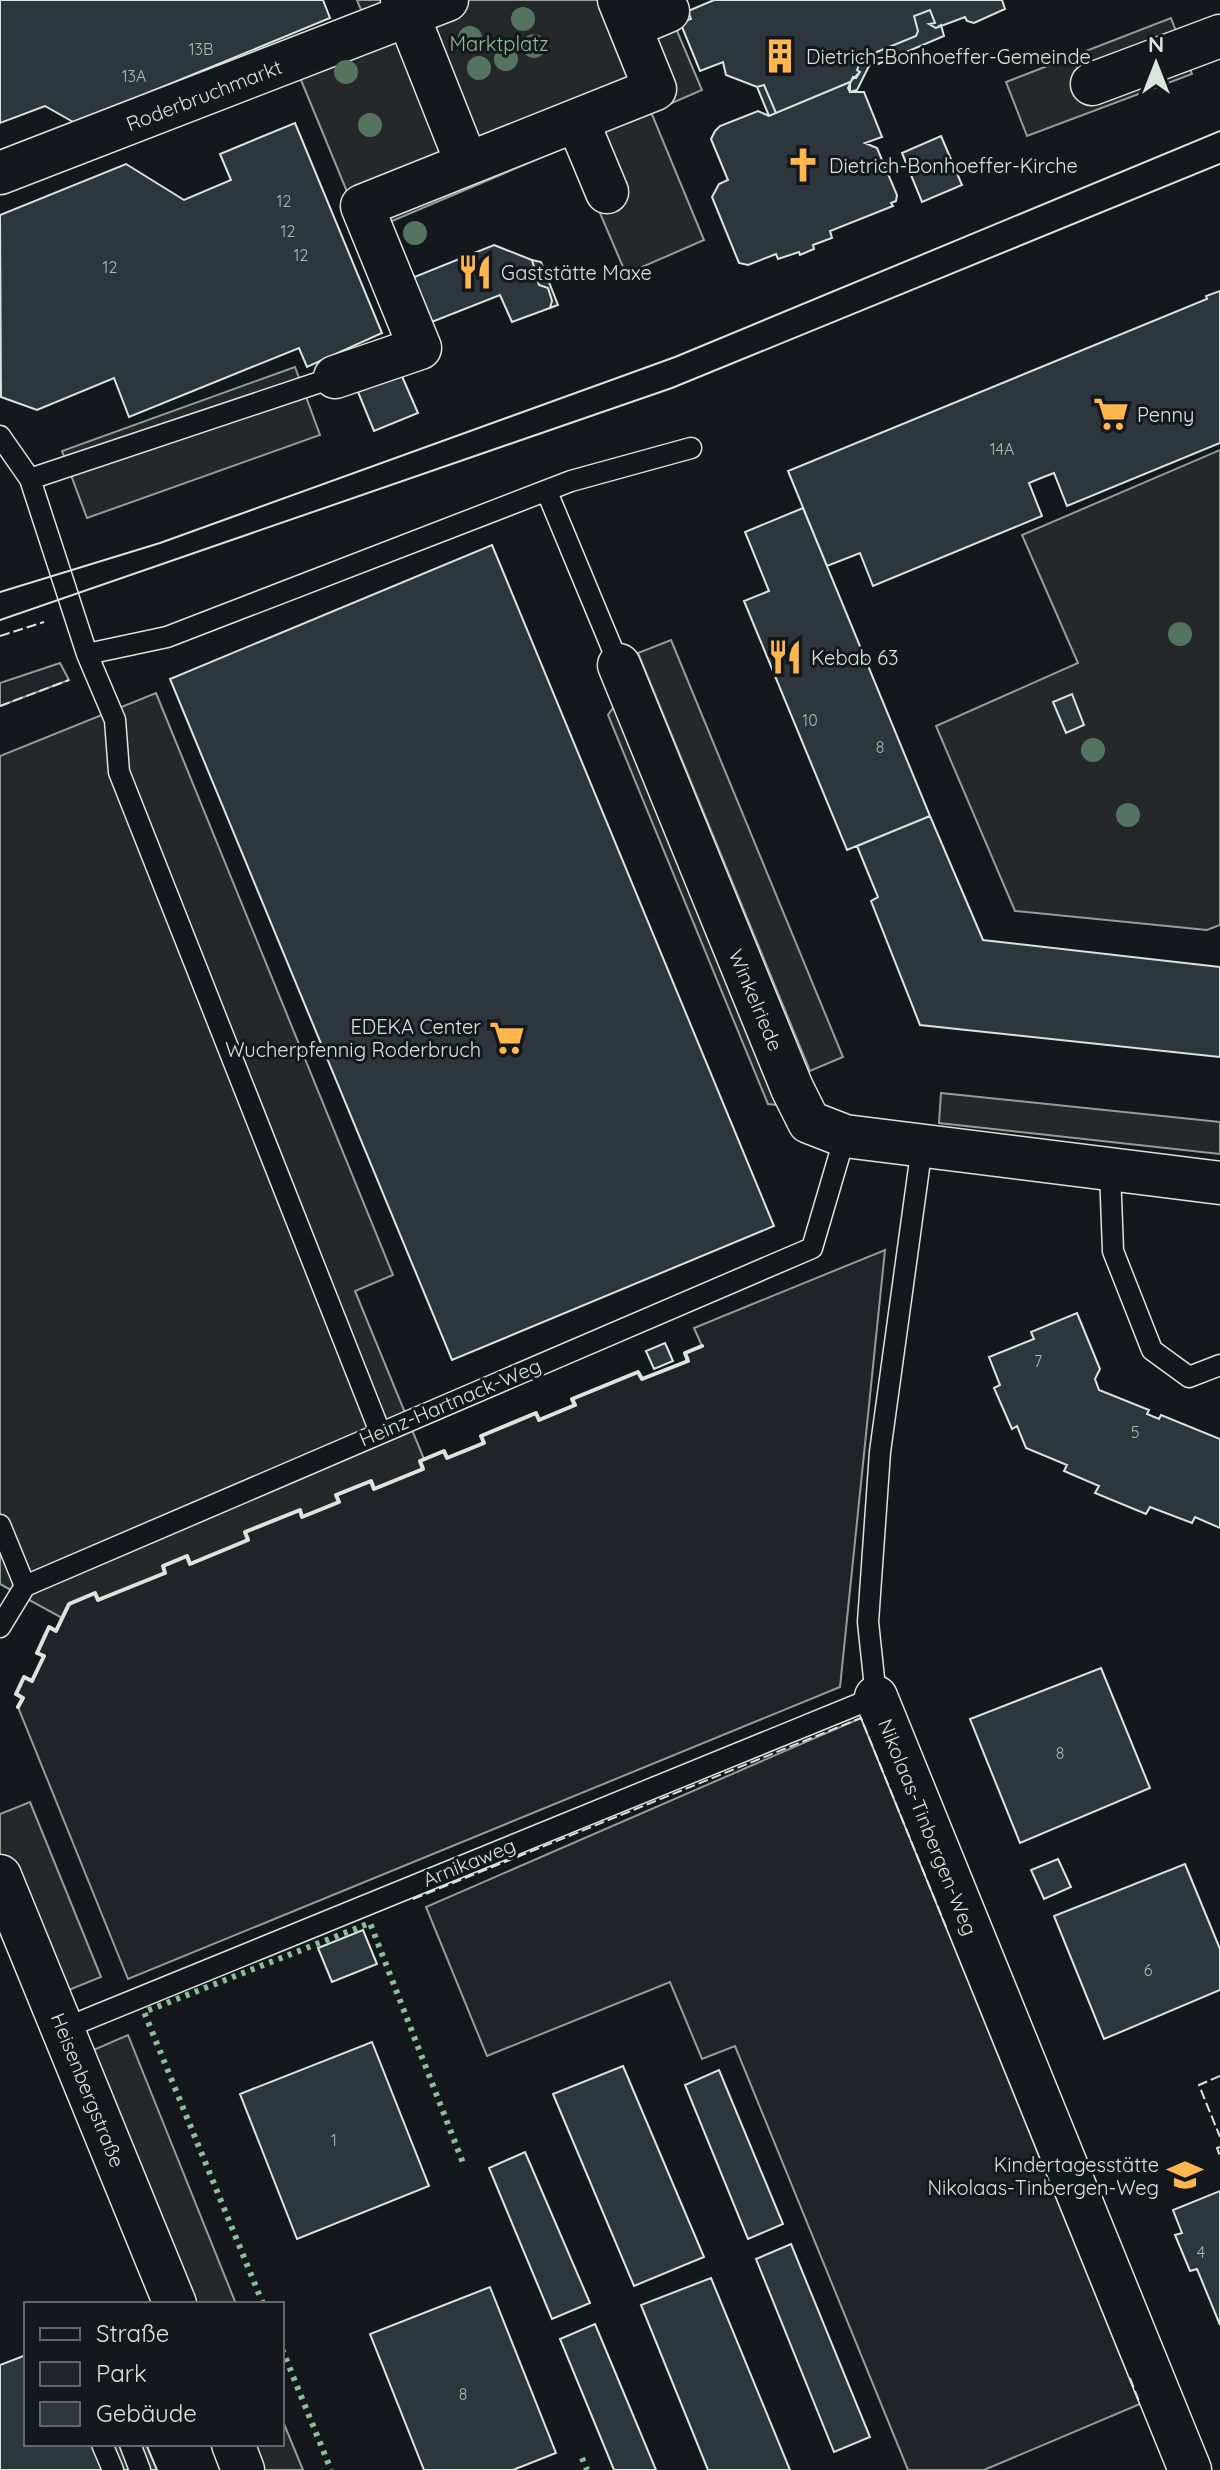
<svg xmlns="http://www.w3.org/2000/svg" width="1220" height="2470" viewBox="0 0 1220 2470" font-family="Quicksand,sans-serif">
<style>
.green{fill:#202428;stroke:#939e99;stroke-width:2}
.parking{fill:#24282b;stroke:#939e99;stroke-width:2}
.building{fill:#2c363c;stroke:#d8e6dc;stroke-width:2}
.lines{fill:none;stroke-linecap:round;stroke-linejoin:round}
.lane-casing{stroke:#d8e6dc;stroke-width:23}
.street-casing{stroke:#d8e6dc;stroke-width:45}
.lane{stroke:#14181c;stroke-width:20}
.street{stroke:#14181c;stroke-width:42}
.tram{stroke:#d8e6dc;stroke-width:2}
.hedge{stroke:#8ac095;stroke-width:6;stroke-dasharray:4 6;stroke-linecap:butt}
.fence{stroke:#d8e6dc;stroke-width:2;stroke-dasharray:10 4;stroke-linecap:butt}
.wall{stroke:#d8e6dc;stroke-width:4}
.tree{fill:#55745f}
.labels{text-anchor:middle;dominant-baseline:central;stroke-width:6;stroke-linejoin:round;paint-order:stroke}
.number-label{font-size:16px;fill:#adbab4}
.park-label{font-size:20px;fill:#8ac095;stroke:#14181c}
.poi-label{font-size:20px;fill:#d8e6dc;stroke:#14181c;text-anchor:start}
.street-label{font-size:20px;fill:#d8e6dc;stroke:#14181c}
</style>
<rect width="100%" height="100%" fill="#14181c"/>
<path class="green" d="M60,663L69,680L0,706V683Z
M885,1250L840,1687L128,1979L18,1707L23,1698L16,1694L24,1677L32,1681L44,1657L37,1653L49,1627L56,1630L69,1604L95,1593L98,1600L165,1572L163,1566L187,1556L190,1563L248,1539L245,1532L300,1510L302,1517L339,1501L336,1495L371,1481L375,1489L422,1469L420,1461L444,1451L447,1458L483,1443L481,1436L536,1413L540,1420L574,1406L572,1399L638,1372L642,1379L687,1361L685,1353L702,1346L694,1328Z
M861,1718L1140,2404L984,2470H908L735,2046L702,2059L670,1982L487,2056L426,1907Z"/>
<path class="parking" d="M357,0H664L702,90L651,112L704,240L626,274L571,145L364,233L287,46L363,15Z
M1171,18L1192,74L1027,136L1006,82Z
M295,367L320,435L87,518L62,451Z
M1220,450V925L1207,930L1015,911L936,726L1078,663L1022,535Z
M671,640L843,1057L810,1071L638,653Z
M156,693L393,1275L355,1291L424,1459L420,1461L423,1469L374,1489L371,1481L337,1495L339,1502L302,1517L299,1510L245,1532L248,1540L190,1564L187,1556L163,1566L165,1573L98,1600L95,1593L70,1604L62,1618L0,1584V756Z
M619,700L787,1106L768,1104L608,715Z
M941,1093L1220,1122V1154L939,1123Z
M30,1802L101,1977L49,1998L0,1876V1814Z
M128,2035L236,2304H175L75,2058Z
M282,2419L303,2470H243L233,2444H282Z"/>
<path class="building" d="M0,0H323L330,18L75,123L45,106L0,123Z
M714,0H1002L1005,9L974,23L967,21L965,17L936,28L929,24L935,23L930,10L914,16L918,31L916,36L862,58L857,70L860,72L850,82L776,113L764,85L757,87L726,75L723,62L700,71L682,27L685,21L691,19L688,11Z
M930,10L935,23L929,24L936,28L941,25L944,36L878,64L872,60L857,90L850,92L848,88L853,77L856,78L860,72L857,70L862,58L916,36L918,31L914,16Z
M850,82V92H864L882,137L865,143L877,148L897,195L896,201L891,203L893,206L830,231L832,238L813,245L814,249L800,255L799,252L778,259L776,254L748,265L739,263L712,197L719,184L728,180L711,139L715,131L720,126L758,111L769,116Z
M764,85L776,113L769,116L757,87Z
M295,123L382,333L307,367L299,348L129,417L114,378L37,410L1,397L0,215L126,164L184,200L231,180L220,154Z
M941,136L962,185L922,202L902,153Z
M494,245L532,260L539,285L548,288L552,301L550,308L512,322L500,295L414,329L397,284Z
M532,260L541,262L558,305L550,308L552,301L548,288L539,285Z
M1220,291V443L1067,506L1054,473L1041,478L1029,483L1042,516L873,586L860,553L827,566L788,471L1207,299L1206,296Z
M401,374L418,413L374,431L358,392Z
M803,508L930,816L847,850L744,601L769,591L745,532Z
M492,545L774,1226L452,1360L170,679Z
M1072,694L1084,725L1066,733L1053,702Z
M930,816L983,940L1220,967V1057L920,1025L871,901L878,897L857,846Z
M1077,1313L1100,1369L1095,1379L1099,1390L1149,1410L1147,1414L1159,1419L1161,1415L1220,1439V1528L1195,1517L1192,1523L1150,1507L1146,1514L1095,1493L1099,1486L1064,1471L1067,1465L1026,1448L1017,1426L1012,1429L994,1388L1000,1385L989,1357L1034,1339L1031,1332Z
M665,1343L673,1361L654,1369L646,1351Z
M1101,1668L1150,1788L1020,1843L970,1719Z
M1058,1859L1071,1887L1044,1899L1031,1870Z
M1185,1864L1220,1949V1990L1104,2039L1054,1916Z
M363,1930L377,1964L332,1982L318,1948Z
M372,2042L429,2186L297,2239L240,2094Z
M623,2066L704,2257L634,2286L553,2094Z
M719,2070L783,2224L748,2239L685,2085Z
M525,2152L590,2303L552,2319L489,2168Z
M1220,2191V2325L1197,2269L1190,2271L1175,2235L1182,2233L1173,2210Z
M791,2244L870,2437L834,2452L756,2259Z
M711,2278L790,2470H708L641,2305Z
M490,2287L556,2453L513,2470H424L370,2334Z
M595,2324L656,2470H614L560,2339Z
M26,2355V2444H146L157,2470H0V2365Z"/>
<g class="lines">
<g class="lane-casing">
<path id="lane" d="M0,436L30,479L87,654L115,720L119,772L380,1432
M30,479L335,377
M547,492L619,665
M87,654L167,637L571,481L691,448
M1110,1171L1113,1251L1152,1350L1189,1377L1220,1365
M0,1525L25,1586
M0,1627L25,1586L812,1248L845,1136
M63,2029L876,1697L868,1622L880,1452L922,1146
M102,2444L113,2470
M130,2444L140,2470"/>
</g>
<g class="street-casing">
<path id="street" d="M402,0L467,164L655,89L619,0
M630,27L668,11
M1092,84L1220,36
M577,120L607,192
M0,173L447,0
M335,377L420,348L362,206L467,164
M619,665L792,1088L809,1122L845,1136L1220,1183
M876,1697L1190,2470
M0,1876L175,2304
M233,2444L243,2470"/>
</g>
<use href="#lane" class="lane"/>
<use href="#street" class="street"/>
<path class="tram" d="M0,592L160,543L675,357L1220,131
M0,620L672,388L1220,164"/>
<path class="hedge" d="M263,2304L144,2012L370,1923L463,2163
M282,2349L331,2470
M582,2458L587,2470"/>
<path class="fence" d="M0,636L44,622
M0,706L69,680
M413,1899L861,1718L946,1927
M1220,2076L1199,2085L1220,2137
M1220,2147L1217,2148L1220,2156
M1130,2378L1140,2404"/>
<path class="wall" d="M18,1707L23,1698L16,1694L24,1677L32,1681L44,1656L37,1653L49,1627L56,1631L69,1604L95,1593L98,1600L165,1573L163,1566L187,1556L190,1564L248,1540L245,1532L300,1510L302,1517L339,1502L336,1495L371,1481L374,1489L423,1469L420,1461L444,1451L447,1458L484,1443L481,1436L536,1413L539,1420L575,1405L572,1399L638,1372L642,1379L688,1361L685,1353L702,1346"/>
</g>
<g class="tree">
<circle cx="523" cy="19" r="12"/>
<circle cx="470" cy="38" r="12"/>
<circle cx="534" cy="46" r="12"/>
<circle cx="506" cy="59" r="12"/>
<circle cx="479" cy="68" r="12"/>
<circle cx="346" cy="72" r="12"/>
<circle cx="370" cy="125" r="12"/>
<circle cx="415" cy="233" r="12"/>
<circle cx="1180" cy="634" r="12"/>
<circle cx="1093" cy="750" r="12"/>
<circle cx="1128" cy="815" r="12"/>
</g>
<defs>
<g id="building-bare" transform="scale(2.76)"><path d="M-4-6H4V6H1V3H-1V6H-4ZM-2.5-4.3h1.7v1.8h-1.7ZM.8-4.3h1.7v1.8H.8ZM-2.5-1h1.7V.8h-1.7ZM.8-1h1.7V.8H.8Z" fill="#ffb74d" stroke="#14181c" stroke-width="2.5" paint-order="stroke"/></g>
<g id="church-bare" transform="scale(2.76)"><path d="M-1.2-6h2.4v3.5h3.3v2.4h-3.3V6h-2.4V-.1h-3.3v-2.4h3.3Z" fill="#ffb74d" stroke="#14181c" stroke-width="2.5" paint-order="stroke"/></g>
<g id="restaurant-bare" transform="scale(2.76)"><path d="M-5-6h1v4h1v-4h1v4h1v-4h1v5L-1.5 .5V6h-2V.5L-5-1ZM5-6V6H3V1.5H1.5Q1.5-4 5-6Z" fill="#ffb74d" stroke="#14181c" stroke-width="2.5" paint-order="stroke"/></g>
<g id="supermarket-bare" transform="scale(2.76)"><path d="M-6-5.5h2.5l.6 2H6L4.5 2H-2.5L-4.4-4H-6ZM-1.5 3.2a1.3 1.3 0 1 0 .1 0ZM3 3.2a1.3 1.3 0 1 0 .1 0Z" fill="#ffb74d" stroke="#14181c" stroke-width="2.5" paint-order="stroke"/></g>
<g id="school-bare" transform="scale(2.76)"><path d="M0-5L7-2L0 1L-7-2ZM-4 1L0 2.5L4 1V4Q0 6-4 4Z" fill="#ffb74d" stroke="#14181c" stroke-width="2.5" paint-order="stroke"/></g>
</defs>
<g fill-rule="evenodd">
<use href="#building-bare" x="780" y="56"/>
<use href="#church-bare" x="803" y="165"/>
<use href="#restaurant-bare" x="475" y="272"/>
<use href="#supermarket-bare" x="1111" y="414"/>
<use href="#restaurant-bare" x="785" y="657"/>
<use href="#supermarket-bare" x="507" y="1038"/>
<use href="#school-bare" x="1185" y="2175"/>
</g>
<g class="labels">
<g class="number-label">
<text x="201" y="49">13B</text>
<text x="134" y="76">13A</text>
<text x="284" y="201">12</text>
<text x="288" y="231">12</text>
<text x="301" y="255">12</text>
<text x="110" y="267">12</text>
<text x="1002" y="449">14A</text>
<text x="810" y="720">10</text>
<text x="880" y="747">8</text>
<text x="1038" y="1361">7</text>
<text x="1135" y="1432">5</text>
<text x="1060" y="1753">8</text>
<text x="1148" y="1970">6</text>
<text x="334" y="2140">1</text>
<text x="1201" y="2252">4</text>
<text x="463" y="2394">8</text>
</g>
<g class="park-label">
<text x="499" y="43">Marktplatz</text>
</g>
<g class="poi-label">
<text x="806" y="56">Dietrich-Bonhoeffer-Gemeinde</text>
<text x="829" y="165">Dietrich-Bonhoeffer-Kirche</text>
<text x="501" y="272">Gaststätte Maxe</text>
<text x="1137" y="414">Penny</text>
<text x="811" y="657">Kebab 63</text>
<text x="481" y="1026" text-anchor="end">EDEKA Center<tspan x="481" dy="23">Wucherpfennig Roderbruch</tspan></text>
<text x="1159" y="2164" text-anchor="end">Kindertagesstätte<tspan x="1159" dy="23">Nikolaas-Tinbergen-Weg</tspan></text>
</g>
<g class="street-label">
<text transform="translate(204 95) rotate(-21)">Roderbruchmarkt</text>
<text transform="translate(756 1000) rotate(67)">Winkelriede</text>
<text transform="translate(450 1402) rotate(-23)">Heinz-Hartnack-Weg</text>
<text transform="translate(928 1827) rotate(68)">Nikolaas-Tinbergen-Weg</text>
<text transform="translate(469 1862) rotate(-22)">Arnikaweg</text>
<text transform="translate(88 2090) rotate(68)">Heisenbergstraße</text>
</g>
</g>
<rect x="24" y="2302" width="260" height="144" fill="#14181c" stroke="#626a69" stroke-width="2"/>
<rect x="40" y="2328" width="40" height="12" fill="#14181c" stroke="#626a69" stroke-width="2"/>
<text x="96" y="2342" font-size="24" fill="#d8e6dc">Straße</text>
<rect x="40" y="2362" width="40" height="24" fill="#202428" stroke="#626a69" stroke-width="2"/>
<text x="96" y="2382" font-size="24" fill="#d8e6dc">Park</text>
<rect x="40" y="2402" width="40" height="24" fill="#2c363c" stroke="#626a69" stroke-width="2"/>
<text x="96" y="2422" font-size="24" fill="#d8e6dc">Gebäude</text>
<g transform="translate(1156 64)" stroke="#14181c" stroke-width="6" paint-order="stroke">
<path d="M0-6L14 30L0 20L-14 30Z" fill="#d8e6dc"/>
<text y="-12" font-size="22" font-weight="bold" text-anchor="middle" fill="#d8e6dc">N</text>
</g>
</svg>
